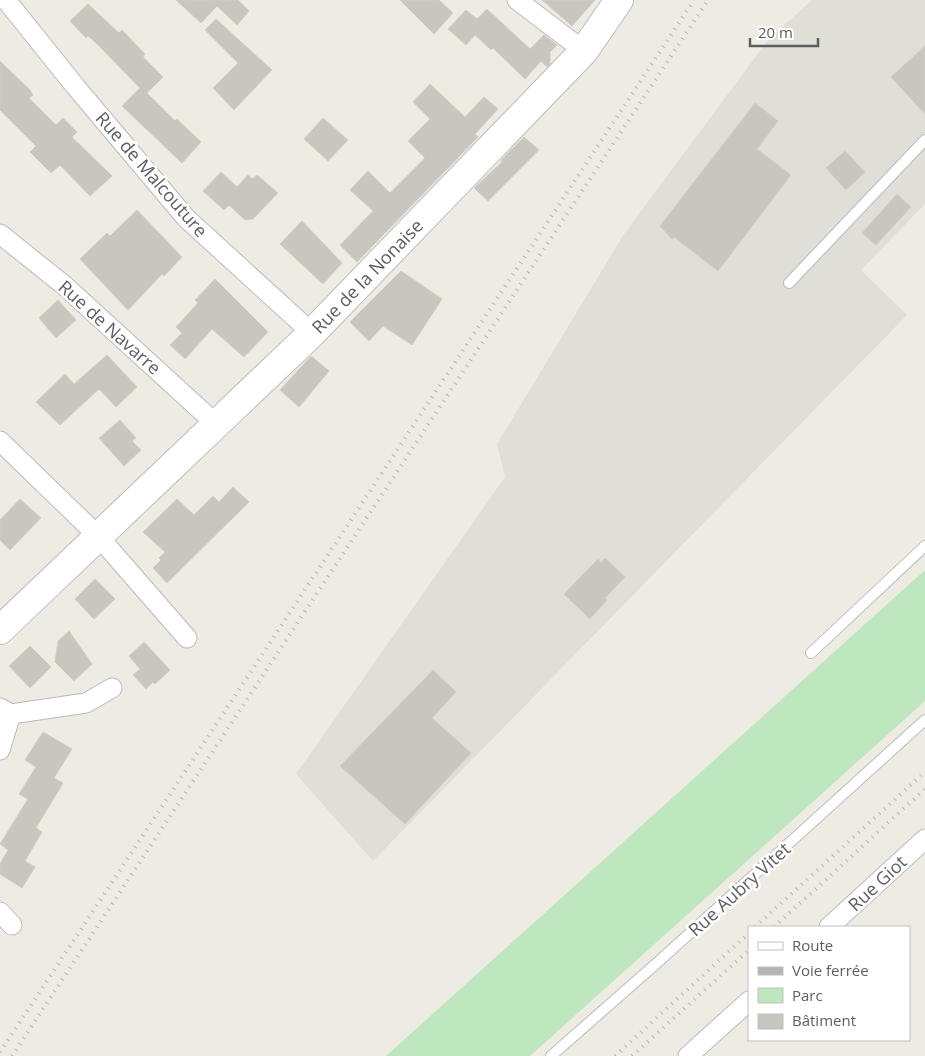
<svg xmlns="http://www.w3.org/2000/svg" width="925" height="1056" viewBox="0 0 925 1056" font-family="'Open Sans',sans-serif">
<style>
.industrial{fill:#dfded7}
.green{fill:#bee7bf}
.building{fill:#c9c6c0;stroke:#d3cec1}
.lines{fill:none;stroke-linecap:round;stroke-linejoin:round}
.service-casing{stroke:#b8bac0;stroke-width:12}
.minor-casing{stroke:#b8bac0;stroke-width:21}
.secondary-casing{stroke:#b8bcc2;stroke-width:30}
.service{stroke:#fff;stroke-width:10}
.minor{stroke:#fff;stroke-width:19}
.secondary{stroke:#fff;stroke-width:28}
.rail{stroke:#b4b5b5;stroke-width:4;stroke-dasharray:1 6;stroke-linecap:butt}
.labels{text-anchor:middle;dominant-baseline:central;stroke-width:5;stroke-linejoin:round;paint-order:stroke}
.street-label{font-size:18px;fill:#5b5f64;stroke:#fff}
</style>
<rect width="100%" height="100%" fill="#eeece2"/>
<path class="industrial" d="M812,0H925V204L861,270L907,315L373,861L296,774L505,477L497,444L624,234L768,40Z"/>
<path class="green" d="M925,570V701L530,1056H386Z"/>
<path class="building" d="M176,0H238L249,11L237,25L217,6L201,23Z
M400,0H439L453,13L434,34Z
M542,0H595L572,26Z
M88,4L119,33L122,30L145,54L143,57L163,77L147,93L175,121L177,119L201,142L182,163L122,106L140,88L96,43L88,36L86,38L70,21Z
M487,9L530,49L544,35L557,45L550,52V64L547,67L541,61L525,79L493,48L491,50L475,35L466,45L448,29L466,10L477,19Z
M216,19L272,70L234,110L213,88L238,63L205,30Z
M925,46V114L891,77Z
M0,61L30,90L33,95L29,98L56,125L63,118L77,132L72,137L112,176L90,196L60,165L51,173L30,152L36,146L0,110Z
M430,84L465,117L484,97L498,109L475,134L478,137L357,262L340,245L373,211L350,190L368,171L390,193L425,158L408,141L430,119L413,102Z
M755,103L778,121L757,149L791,175L718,271L674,237L672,239L660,226Z
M323,118L348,140L328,161L304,139Z
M524,137L539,150L488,201L474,188L502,162L501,160Z
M845,151L865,172L846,190L826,168Z
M221,172L237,187L248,175L252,179L257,175L278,193L253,219L245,220L229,205L224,210L203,191Z
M897,194L911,207L876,245L862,233Z
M137,210L182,257L164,276L162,274L128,310L80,259L107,233L110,236Z
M302,221L342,263L323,284L280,244Z
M401,271L442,299L412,345L383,326L369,341L350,322Z
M215,279L268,332L244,357L212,329L185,359L170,345L182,333L176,327L198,303L195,300Z
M58,300L76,320L56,338L39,318Z
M107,355L137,387L116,407L99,389L60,425L36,402L65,374L74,384Z
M311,356L329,371L299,407L280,390Z
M120,420L136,438L132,441L141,450L124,466L99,438Z
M233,487L249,502L167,583L153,568L161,560L159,558L165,552L143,532L177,499L194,515L213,496L219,502Z
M20,499L41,518L10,550L0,540V520Z
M605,558L625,577L605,598L607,600L590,619L564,594L598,559L601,563Z
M95,579L115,599L94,619L75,599Z
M69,631L92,664L74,681L55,662L58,641Z
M144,642L170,670L155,684L153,682L146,689L133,675L140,669L129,656Z
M30,646L51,667L30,688L9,666Z
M433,670L456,692L432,718L471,753L405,824L340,766Z
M43,732L72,749L54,778L63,783L36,828L42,832L25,861L35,867L22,888L0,874V864L8,850L0,844L28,799L19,794L36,767L25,760Z"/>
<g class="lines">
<g class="service-casing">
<path id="service" d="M789,283L925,140
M811,653L925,546
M551,1056L658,962L925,720"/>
</g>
<g class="minor-casing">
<path id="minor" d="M6,0L75,86L186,218L312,333
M517,0L584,51
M0,234L65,286L217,425
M0,441L99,537L187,638
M0,708L11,714L86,703L112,688
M0,750L11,714
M0,912L12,925
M829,927L925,839
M688,1056L749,1001"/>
</g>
<g class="secondary-casing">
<path id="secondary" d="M0,630L312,333L584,51L619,0"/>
</g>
<use href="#service" class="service"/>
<use href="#minor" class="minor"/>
<use href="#secondary" class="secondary"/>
<path class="rail" d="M755,927L925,772
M774,927L925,789
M0,1052L694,0
M12,1056L708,0
M615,1056L749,933
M632,1056L749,950"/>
</g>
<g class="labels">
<g class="street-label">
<text transform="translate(152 174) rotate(49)">Rue de Malcouture</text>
<text transform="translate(367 276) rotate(-46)">Rue de la Nonaise</text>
<text transform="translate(110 327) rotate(42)">Rue de Navarre</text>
<text transform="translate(877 883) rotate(-43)">Rue Giot</text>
<text transform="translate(739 889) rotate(-42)">Rue Aubry Vitet</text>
</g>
</g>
<rect x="748" y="926" width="162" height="115" fill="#ffffff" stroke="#bdbfc1"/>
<rect x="758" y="942" width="25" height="8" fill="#ffffff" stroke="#bdbfc1"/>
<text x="792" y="951" font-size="15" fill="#5b5f64">Route</text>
<rect x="758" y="967" width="25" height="8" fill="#b4b5b5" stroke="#bdbfc1"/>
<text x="792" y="976" font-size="15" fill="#5b5f64">Voie ferrée</text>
<rect x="758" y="988" width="25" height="15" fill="#bee7bf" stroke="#bdbfc1"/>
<text x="792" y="1001" font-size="15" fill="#5b5f64">Parc</text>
<rect x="758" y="1014" width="25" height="15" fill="#c9c6c0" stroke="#bdbfc1"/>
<text x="792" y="1026" font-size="15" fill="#5b5f64">Bâtiment</text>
<path d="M750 38v8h68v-8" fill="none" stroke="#5b5f64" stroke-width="2.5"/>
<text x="758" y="38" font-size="15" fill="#5b5f64" stroke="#ffffff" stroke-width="4" paint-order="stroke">20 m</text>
</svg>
